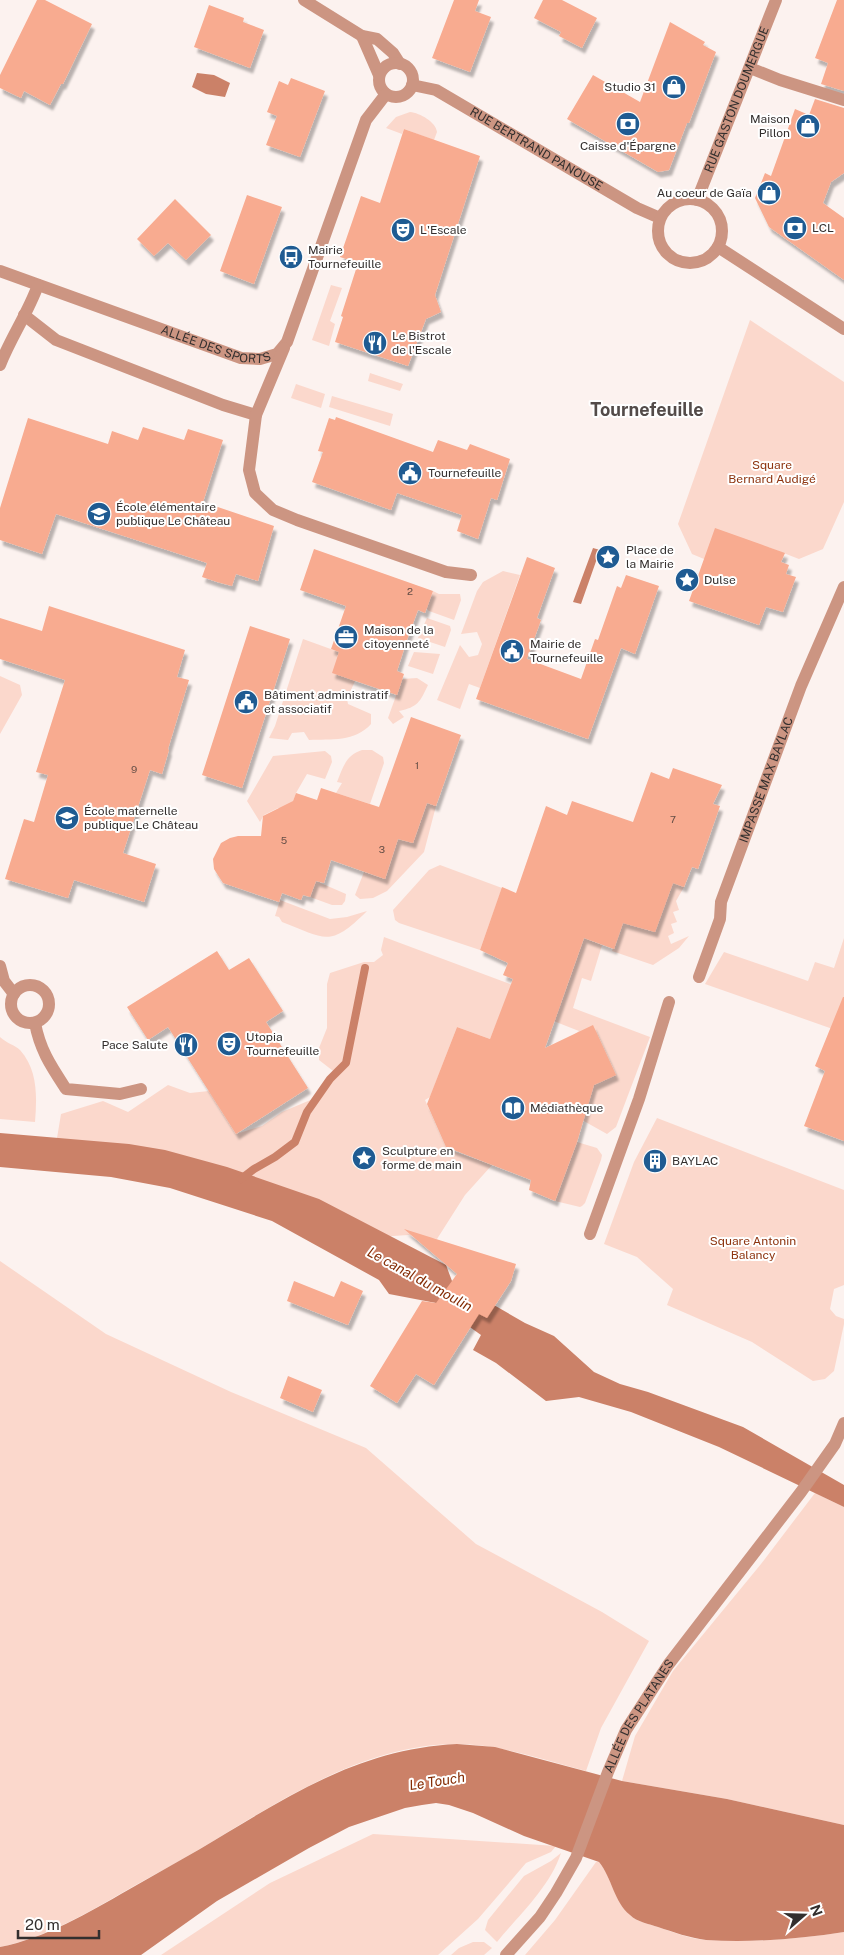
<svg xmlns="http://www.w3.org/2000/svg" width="844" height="1955" viewBox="0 0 844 1955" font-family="'Public Sans',sans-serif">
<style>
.green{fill:#fbd8cc}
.water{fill:#cb8168}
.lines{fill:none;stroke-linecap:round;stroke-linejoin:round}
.stream{stroke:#cb8168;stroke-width:8}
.building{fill:#f8ab90;filter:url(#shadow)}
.minor{stroke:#cc9582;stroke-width:12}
.labels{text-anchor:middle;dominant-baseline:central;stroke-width:4;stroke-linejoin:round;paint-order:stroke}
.number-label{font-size:10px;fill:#644e46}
.poi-label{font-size:12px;fill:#332f2e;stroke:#fff;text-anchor:start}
.street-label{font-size:12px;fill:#332f2e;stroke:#fff}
.park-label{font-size:12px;fill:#8d340f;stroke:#fff}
.water-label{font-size:14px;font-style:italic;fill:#852c04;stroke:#fff}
.district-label{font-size:18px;font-weight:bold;fill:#534b49;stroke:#fff}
</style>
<defs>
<filter id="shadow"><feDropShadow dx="3" dy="5.5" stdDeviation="1" flood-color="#0004"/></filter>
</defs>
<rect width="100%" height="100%" fill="#fcf2ef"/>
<path class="green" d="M410,112C420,113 436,122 437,132L434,140L404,129L402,134L386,128L396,117Z
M331,285L342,288L330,321L335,324L329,346L312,340Z
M750,320L844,382V502L823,549L799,559L768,547L704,559L692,554L678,524Z
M370,373L403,384L400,391L368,381Z
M296,384L325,394L321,408L291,398Z
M332,396L393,414L390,426L329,407Z
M503,571L520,575L480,688L469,684L460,709L437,700L460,645L469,657L478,655L482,644L477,632L461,634L477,591L483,582Z
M433,591L439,594H460L461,600L454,620L429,611L426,608Z
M427,618L450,626L451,630L445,647L418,638Z
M303,639L339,652L355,681L347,699L348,704L371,714V724C355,742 331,739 309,740L304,732L292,733L288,740L269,738L275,726Z
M414,652L440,654L433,674L408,666Z
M0,676L20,685L22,695L0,734Z
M417,678L428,685C420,702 418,707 399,711L404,717L393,724L388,718L402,679Z
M362,750H372L383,757L384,763L370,804L336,793L342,783L337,782C343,767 346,755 362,750Z
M325,751L331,756L332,762L325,779L307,774L296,793L289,812L278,808L264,815L260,822L247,801L273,756Z
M427,803L436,806L424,852L387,891L373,898L360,899L355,895L364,872L385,879L398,839L413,843Z
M440,865L502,888L480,950L399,923L395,920L393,910L429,870Z
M316,881L346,894L345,901L342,905H332L310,897Z
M669,881L684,887L676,901L679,910L673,912L677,922L671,924L674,933L668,936L671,944L689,936L679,948L653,965L612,951L626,915L634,925L650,931L669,894Z
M280,900L330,919L347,917L367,911C330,948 326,939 282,922L279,917L275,916Z
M384,937L561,1003L584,938L602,945L591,981L582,978L573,1008L650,1037L616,1127L607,1134L582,1120L594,1085L598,1083L575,1034L579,1031L505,1002L490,1039L457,1027L430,1097L425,1100L447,1149L492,1165L465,1195L437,1239L408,1235L378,1237L55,1150L61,1114L103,1101L128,1112L168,1085L190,1093L209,1091L236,1134L262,1126L282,1112L320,1096L337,1074L319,1060V1048L327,1028V984L330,973L364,962H374L383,955L381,950Z
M844,938V1033L705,984L724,952L808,981L815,962L834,968Z
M0,1037C6,1043 15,1045 20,1050C38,1070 37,1097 35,1122L0,1119Z
M657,1118L844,1190V1285L834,1289L830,1309L836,1316L844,1319V1324L834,1371L825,1379L813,1381L752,1342L667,1305L673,1289L637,1257L604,1244L634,1162Z
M577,1142L597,1148L602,1155L601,1160L585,1203L582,1206L580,1207L555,1201Z
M0,1261L106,1334L231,1392L366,1448L476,1544L602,1612L649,1641L601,1728L586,1771C544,1760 500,1744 456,1744C367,1744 284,1798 210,1843C185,1858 159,1872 134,1886C92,1910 49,1937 0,1947Z
M815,1493L844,1507V1825L727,1799L622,1781L635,1736L673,1671L761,1564Z
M373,1834L556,1846L551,1852L526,1863L478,1919L438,1955H161L270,1883Z
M561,1853C550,1887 519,1915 497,1942L485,1930L488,1920L524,1876L551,1861Z
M596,1862H599C612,1878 615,1902 630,1915C637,1922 649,1924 658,1927C673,1932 690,1939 706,1940C752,1943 799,1939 844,1932V1955H525L555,1920Z
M473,1942H484L492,1948L484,1955H451L459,1948Z"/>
<path class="water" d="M197,73L214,75L230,83L225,97L206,94L192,87Z
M593,548L600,550L581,604L573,602Z
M0,1133L129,1144L165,1150L227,1167L319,1199L446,1265L452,1281L525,1323L554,1336L594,1372L620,1384L648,1392L743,1427L844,1485V1507L719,1447L631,1412L579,1397L546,1401L496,1363L473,1350L481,1335L436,1303L389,1294L379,1280L272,1221L170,1188L111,1177L0,1167Z
M457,1744L495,1747L622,1781L727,1799L844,1825V1932C799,1939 751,1943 706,1940C690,1938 673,1932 658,1927C649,1924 637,1922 630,1915C614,1902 612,1878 599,1862L524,1836L473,1813L449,1805L436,1803L422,1805L405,1808L349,1827L309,1848L217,1901L141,1955H0V1947C46,1938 88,1913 128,1890C152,1876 176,1863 200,1849C284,1799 356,1749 457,1744Z"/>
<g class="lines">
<path class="stream" d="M241,1179L254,1169L275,1157L295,1142L307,1112L330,1079L346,1063L365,968"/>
</g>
<path class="building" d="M37,0H45L92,24L63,84H61L50,105L24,91L21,98L0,88V75Z
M454,0H479L475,11L491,17L470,72L432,58Z
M543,0H562L597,18L582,48L559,36L561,32L534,18Z
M837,0H844V91L821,84L828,63L815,58Z
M209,5L244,18L243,22L264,30L250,68L194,47Z
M670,22L705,42L703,45L716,52L689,123H687L669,170L658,172L567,119L593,75L640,102Z
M291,78L325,91L300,157L266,145L277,116L267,112L279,81L288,85Z
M815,99L844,108V173L831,182L823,203L844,218V280L769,227L755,198L765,173L771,176L795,109L809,115Z
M404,129L480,156L435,295L441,312L426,319L408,366L335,342L343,317L341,316L358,263L340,257L361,196L380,203Z
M247,195L282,207L254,284L220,271Z
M175,199L211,235L186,260L168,243L154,256L137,239Z
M336,417L433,452L438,440L467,450L470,444L510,459L497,500L491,498L478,539L457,531L462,515L397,493L391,510L312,482L323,452L318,451L329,418L335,420Z
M28,418L108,444L112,431L138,440L143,427L184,440L188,429L223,440L203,502L274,526L258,581L236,574L232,586L217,582L202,577L207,563L56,514L42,554L0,540V508Z
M715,528L785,553L781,562L789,565L786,574L796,577L783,612L766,607L759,625L689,601Z
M314,549L433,591L425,613L418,610L407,640L397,671L404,674L397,695L332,673L339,652L331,649L346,606L300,590Z
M527,557L555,568L537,618L541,620L527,659L581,679L595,639L598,640L617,586L621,588L626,575L659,586L635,654L621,648L588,739L476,699Z
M49,606L185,650L177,677L189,680L168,749L169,750L162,774L150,770L123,853L156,864L144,902L74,880L68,898L5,879L24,819L34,822L48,775L36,772L65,680L0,659V618L42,631Z
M250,626L290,639L242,788L202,775Z
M411,717L461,735L436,806L427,803L413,843L398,839L385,879L331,860L324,883L316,881L310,897L303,895L301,900L282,893L279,902L223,883L214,869L213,859L221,843L230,838L238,836H261L263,816L293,801L296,793L317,800L321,788L379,807Z
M673,768L722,785L713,804L720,806L698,869L692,867L684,887L673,883L655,932L623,923L614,949L584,938L545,1048L593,1025L616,1075L594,1085L577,1142L555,1201L529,1190L531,1180L446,1147L427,1104L457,1027L490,1039L513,979L503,975L508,963L480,950L502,887L516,893L546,806L567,815L572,801L633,822L651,772L669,779Z
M217,951L229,970L249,958L283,1011L266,1022L308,1088L236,1134L168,1027L148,1040L127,1007Z
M843,997H844V1141L804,1126L825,1071L815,1066Z
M404,1229L516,1264L511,1281L487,1318L479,1314L434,1385L416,1374L397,1403L370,1386L422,1301L436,1303L457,1274Z
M294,1281L334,1297L341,1281L363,1291L348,1325L287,1301Z
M288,1376L322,1390L313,1412L280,1398Z"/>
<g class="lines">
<g class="minor">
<path d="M304,0L362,36L377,39L393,53L400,64"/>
<path d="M362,36L379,75"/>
<circle cx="396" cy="80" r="17"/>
<path d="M750,68L780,80L844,100"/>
<path id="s1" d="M412,85L436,90L637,208L660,218"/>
<circle cx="690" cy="231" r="32"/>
<path id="s2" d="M697,200L776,0"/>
<path d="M718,247L844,329"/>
<path id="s3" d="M0,271L241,358L260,359L277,354L287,342L366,120L386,94"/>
<path d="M24,315L56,340L223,405L256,415"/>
<path d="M284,348L256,415L249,470L255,493L273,510L297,520L446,572L471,575"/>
<path d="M0,365C11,337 28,313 38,285"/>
<path d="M0,966L4,981L14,994"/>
<path id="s4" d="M699,977L720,919L721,902L801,686L844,587"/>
<circle cx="30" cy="1004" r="19"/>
<path d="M35,1023C40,1050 51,1066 66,1089L120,1094L141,1089"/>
<path d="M590,1234L639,1099L669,1002"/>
<path id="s5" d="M506,1955L540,1917L556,1893L576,1858L608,1772L626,1730L668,1665L801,1492L835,1444L844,1423"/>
</g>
</g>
<defs>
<g id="shop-disc" transform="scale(1.25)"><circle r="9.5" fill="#1f5b92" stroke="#fff"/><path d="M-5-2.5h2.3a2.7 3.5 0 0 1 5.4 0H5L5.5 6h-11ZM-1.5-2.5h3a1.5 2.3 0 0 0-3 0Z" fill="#fff"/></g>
<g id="bank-disc" transform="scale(1.25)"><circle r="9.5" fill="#1f5b92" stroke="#fff"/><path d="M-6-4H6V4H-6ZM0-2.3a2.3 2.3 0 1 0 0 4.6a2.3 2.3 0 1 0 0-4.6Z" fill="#fff"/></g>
<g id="theatre-disc" transform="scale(1.25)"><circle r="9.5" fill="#1f5b92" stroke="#fff"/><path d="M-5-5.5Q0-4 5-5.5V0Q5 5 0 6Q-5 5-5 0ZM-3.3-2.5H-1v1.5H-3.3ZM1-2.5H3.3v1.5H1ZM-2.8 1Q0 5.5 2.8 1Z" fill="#fff"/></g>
<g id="bus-disc" transform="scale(1.25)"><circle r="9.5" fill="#1f5b92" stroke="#fff"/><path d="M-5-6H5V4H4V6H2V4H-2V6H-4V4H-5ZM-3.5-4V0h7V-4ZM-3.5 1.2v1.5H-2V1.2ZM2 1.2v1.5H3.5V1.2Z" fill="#fff"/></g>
<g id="restaurant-disc" transform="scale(1.25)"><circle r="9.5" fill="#1f5b92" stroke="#fff"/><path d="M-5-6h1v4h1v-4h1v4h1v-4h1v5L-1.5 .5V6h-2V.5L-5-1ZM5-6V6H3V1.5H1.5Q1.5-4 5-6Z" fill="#fff"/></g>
<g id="civic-disc" transform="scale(1.25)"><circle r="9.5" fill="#1f5b92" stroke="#fff"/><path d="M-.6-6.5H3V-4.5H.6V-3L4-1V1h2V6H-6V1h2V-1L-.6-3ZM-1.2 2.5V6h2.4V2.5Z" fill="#fff"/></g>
<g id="school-disc" transform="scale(1.25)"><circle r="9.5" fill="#1f5b92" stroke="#fff"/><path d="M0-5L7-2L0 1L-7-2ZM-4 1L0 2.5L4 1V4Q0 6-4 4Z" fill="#fff"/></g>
<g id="sight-disc" transform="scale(1.25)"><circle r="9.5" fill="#1f5b92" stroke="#fff"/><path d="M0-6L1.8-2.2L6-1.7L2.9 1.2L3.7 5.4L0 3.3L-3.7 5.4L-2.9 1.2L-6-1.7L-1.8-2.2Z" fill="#fff"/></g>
<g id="office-disc" transform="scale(1.25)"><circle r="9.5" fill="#1f5b92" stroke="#fff"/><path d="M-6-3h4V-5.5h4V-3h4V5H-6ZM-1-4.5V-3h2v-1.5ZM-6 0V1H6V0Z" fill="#fff"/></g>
<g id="library-disc" transform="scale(1.25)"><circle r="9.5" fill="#1f5b92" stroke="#fff"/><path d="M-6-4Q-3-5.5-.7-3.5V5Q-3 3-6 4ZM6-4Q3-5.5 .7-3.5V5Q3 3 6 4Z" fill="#fff"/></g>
<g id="building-disc" transform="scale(1.25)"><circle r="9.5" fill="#1f5b92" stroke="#fff"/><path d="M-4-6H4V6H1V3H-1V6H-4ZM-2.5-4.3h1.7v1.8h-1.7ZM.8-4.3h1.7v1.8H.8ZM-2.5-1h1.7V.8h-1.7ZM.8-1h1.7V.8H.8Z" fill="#fff"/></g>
</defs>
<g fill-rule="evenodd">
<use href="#shop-disc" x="674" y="87"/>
<use href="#bank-disc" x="628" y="124"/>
<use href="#shop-disc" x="808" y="126"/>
<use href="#shop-disc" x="769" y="193"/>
<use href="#bank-disc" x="795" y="228"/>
<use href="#theatre-disc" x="403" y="230"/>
<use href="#bus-disc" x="291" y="257"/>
<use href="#restaurant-disc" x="375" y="343"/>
<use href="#civic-disc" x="410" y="473"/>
<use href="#school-disc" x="99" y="514"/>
<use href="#sight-disc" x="608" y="557"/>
<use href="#sight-disc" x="687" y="580"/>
<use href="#office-disc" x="346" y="637"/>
<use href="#civic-disc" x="512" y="651"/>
<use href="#civic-disc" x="246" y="702"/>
<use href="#school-disc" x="67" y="818"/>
<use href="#theatre-disc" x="229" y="1044"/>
<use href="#restaurant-disc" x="186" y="1045"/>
<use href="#library-disc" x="513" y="1108"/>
<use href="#sight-disc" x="364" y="1158"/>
<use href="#building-disc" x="655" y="1161"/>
</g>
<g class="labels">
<g class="number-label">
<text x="410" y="591">2</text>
<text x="417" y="765">1</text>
<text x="134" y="769">9</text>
<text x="673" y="819">7</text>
<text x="284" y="840">5</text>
<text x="382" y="849">3</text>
</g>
<g class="poi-label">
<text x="656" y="87" text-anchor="end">Studio 31</text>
<text x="790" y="119" text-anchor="end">Maison<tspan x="790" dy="14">Pillon</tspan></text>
<text x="628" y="146" text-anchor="middle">Caisse d'Épargne</text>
<text x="752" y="193" text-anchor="end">Au coeur de Gaïa</text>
<text x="812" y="228">LCL</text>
<text x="420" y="230">L'Escale</text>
<text x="308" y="250">Mairie<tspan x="308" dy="14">Tournefeuille</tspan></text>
<text x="392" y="336">Le Bistrot<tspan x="392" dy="14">de l'Escale</tspan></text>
<text x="428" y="473">Tournefeuille</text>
<text x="116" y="507">École élémentaire<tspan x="116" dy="14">publique Le Château</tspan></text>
<text x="626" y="550">Place de<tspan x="626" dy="14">la Mairie</tspan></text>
<text x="704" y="580">Dulse</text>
<text x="364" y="630">Maison de la<tspan x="364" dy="14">citoyenneté</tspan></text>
<text x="530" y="644">Mairie de<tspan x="530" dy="14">Tournefeuille</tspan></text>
<text x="264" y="695">Bâtiment administratif<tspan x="264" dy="14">et associatif</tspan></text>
<text x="84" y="811">École maternelle<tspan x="84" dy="14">publique Le Château</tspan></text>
<text x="246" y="1037">Utopia<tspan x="246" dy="14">Tournefeuille</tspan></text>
<text x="168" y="1045" text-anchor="end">Pace Salute</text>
<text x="530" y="1108">Médiathèque</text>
<text x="382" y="1151">Sculpture en<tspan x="382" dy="14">forme de main</tspan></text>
<text x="672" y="1161">BAYLAC</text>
</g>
<g class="street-label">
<text stroke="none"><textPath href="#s2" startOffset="108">RUE GASTON DOUMERGUE</textPath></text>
<text stroke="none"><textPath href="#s1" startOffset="141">RUE BERTRAND PANOUSE</textPath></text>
<text stroke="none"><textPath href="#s3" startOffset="229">ALLÉE DES SPORTS</textPath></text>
<text stroke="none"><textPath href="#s4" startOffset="209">IMPASSE MAX BAYLAC</textPath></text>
<text stroke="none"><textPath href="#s5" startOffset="276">ALLÉE DES PLATANES</textPath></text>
</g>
<g class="park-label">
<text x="772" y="465">Square<tspan x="772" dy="14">Bernard Audigé</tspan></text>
<text x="753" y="1241">Square Antonin<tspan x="753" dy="14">Balancy</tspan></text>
</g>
<g class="water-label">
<text transform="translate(420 1279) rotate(29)">Le canal du moulin</text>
<text transform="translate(437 1781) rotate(-9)">Le Touch</text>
</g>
<g class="district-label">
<text x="647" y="409">Tournefeuille</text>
</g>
</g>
<g transform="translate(804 1915) rotate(70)" stroke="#ffffff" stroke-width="4" paint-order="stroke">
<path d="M0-4L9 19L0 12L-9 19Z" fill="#332f2e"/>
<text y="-8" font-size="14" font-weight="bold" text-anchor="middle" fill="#332f2e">N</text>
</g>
<path d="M18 1930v8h81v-8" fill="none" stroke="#332f2e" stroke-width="2.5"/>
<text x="25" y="1930" font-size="15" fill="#332f2e" stroke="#ffffff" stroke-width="4" paint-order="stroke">20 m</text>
</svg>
